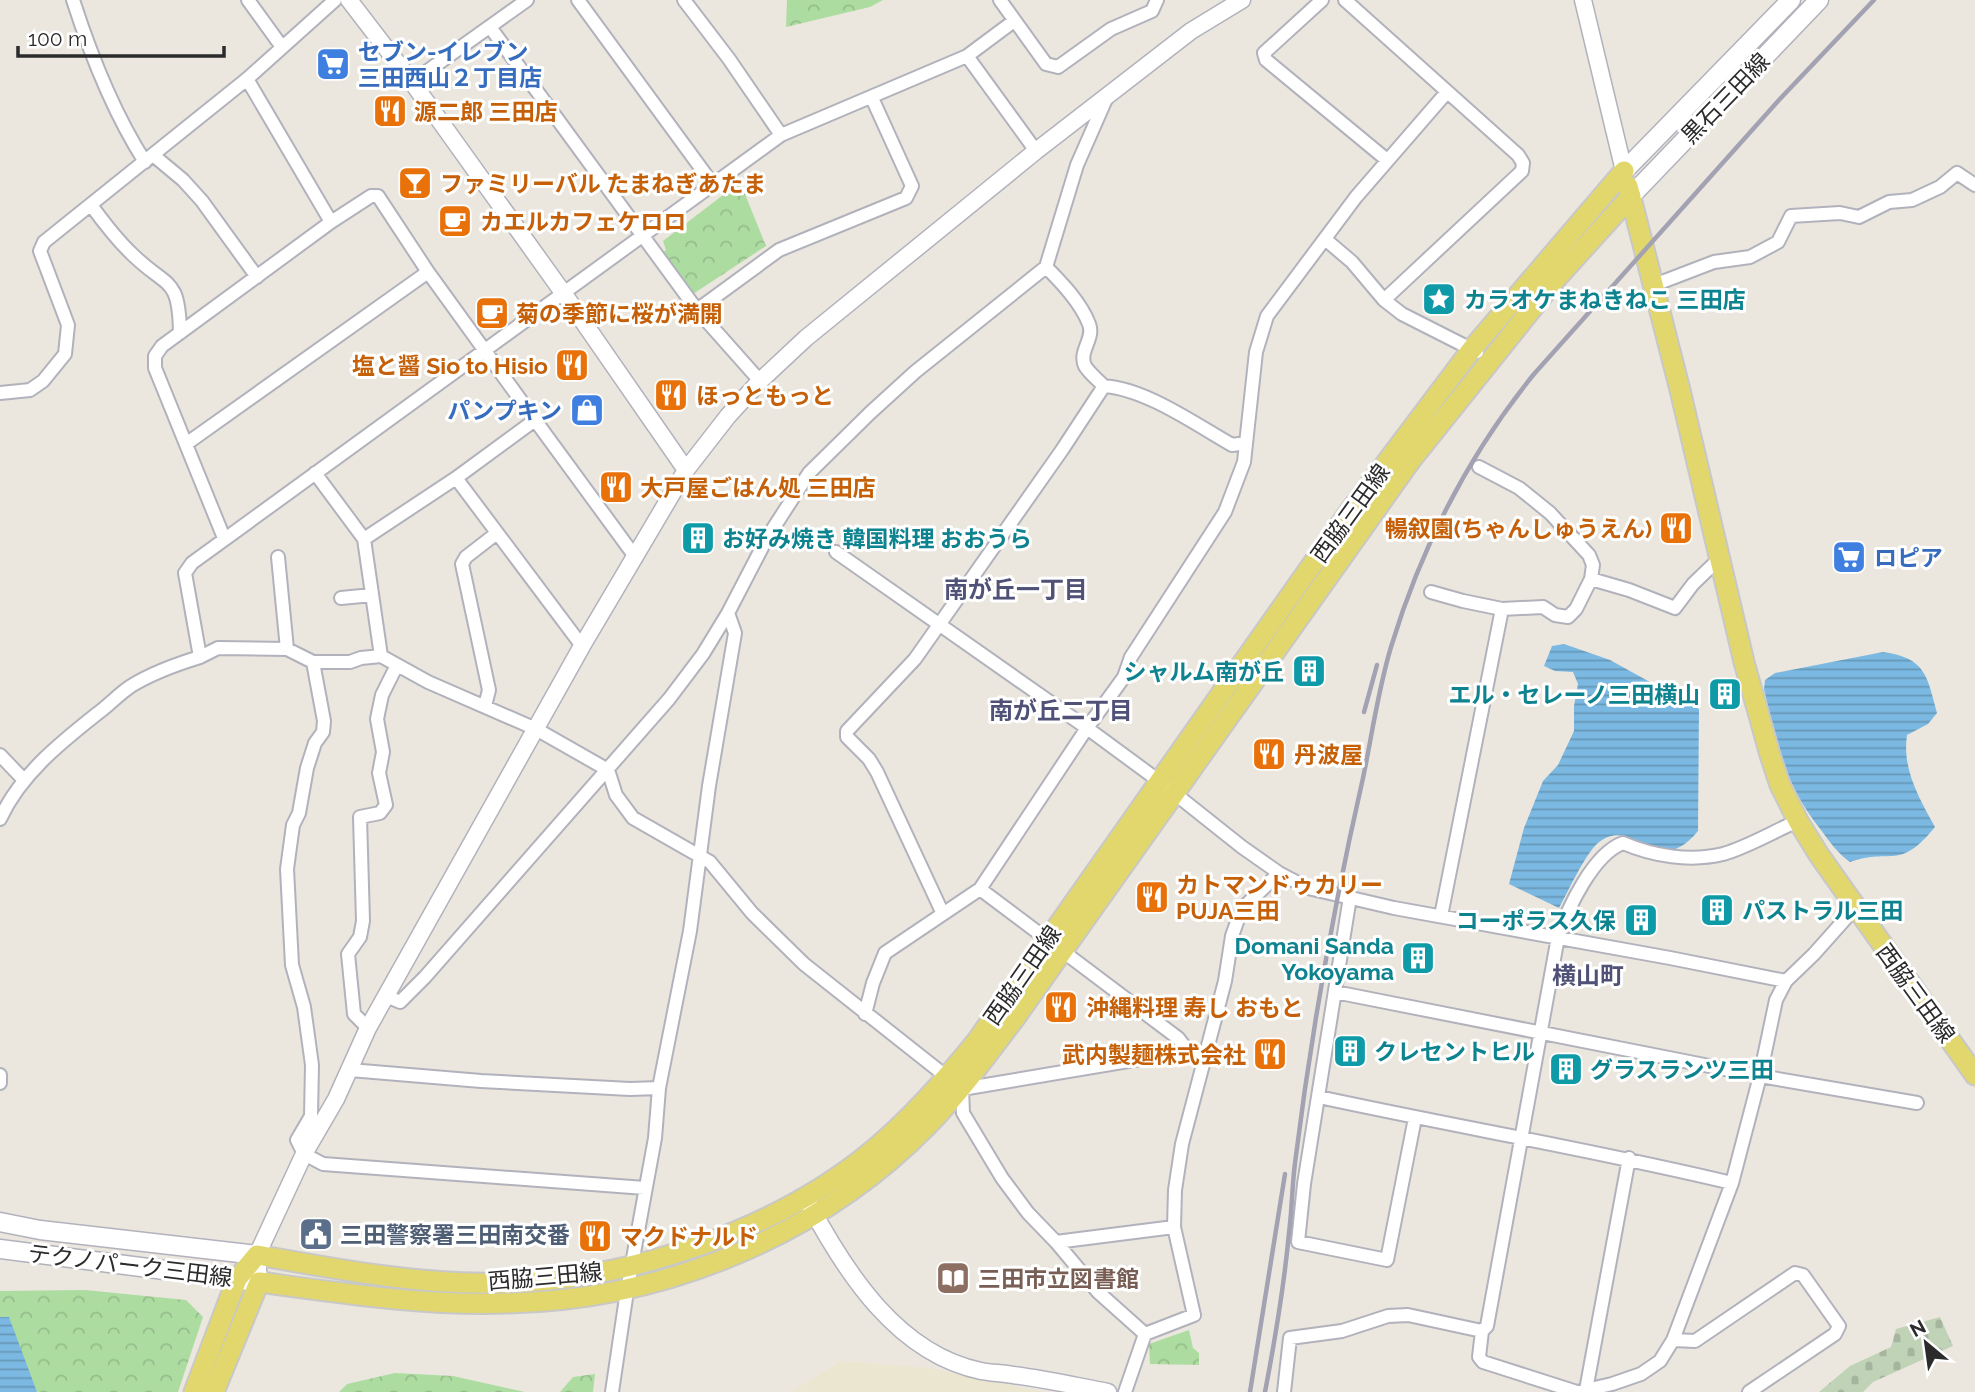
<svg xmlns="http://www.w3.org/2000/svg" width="1975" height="1392" viewBox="0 0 1975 1392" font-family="Raleway,'Noto Sans JP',sans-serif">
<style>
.education{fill:#ebe6d0}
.forest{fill:url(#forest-crowns)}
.cemetery{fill:url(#cemetery-stones)}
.water{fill:url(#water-rules)}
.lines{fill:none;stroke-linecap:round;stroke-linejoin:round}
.minor-casing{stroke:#b2b2bd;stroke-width:16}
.tertiary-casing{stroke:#b2b2bd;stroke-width:19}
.secondary-casing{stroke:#b2b2bd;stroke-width:21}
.primary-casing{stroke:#c8c8c8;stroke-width:23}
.minor{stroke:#fff;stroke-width:12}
.tertiary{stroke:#fff;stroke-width:16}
.secondary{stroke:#fff;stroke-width:18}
.primary{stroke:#e2d76c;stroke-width:19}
.rail{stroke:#a2a2b3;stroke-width:4.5}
.labels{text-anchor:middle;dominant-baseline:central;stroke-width:6;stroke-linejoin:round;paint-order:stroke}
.shop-label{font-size:23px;font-weight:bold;fill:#366cbe;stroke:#fff;text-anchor:start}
.street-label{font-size:23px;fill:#2b2b2b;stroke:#fff}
.food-label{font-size:23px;font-weight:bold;fill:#c56008;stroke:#fff;text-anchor:start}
.culture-label{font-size:23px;font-weight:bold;fill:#0d838f;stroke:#fff;text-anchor:start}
.service-label{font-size:23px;font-weight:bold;fill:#4e5e75;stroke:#fff;text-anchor:start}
.education-label{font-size:23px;font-weight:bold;fill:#785e54;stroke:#fff;text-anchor:start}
.neighbourhood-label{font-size:24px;font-weight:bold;fill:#505177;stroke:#fff}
</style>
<defs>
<pattern id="forest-crowns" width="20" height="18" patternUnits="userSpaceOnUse" patternTransform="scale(1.75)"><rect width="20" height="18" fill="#addca1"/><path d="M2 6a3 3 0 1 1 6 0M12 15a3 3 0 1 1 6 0" fill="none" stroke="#95bd8b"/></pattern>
<pattern id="cemetery-stones" width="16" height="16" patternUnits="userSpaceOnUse" patternTransform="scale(1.75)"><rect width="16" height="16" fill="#c1d3b7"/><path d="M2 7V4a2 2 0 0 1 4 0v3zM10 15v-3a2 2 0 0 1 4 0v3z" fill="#a6b59e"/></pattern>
<pattern id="water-rules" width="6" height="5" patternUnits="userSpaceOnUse" patternTransform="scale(1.75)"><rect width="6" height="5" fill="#7cb9e2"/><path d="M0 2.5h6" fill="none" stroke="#6697b7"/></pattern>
</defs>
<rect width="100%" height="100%" fill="#ebe7de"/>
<path class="education" d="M841,1361L929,1368L1044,1392H791Z"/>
<path class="forest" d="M787,0H883L870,7L786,27Z
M740,182L766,246L693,294L661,254L666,250L663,241Z
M85,1290L186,1300L203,1317L178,1392H0V1291Z
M1189,1330L1193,1348L1199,1353V1365L1150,1364L1149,1344Z
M395,1373L453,1376L525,1392H339L347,1384Z
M595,1374L593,1392H560L573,1377Z"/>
<path class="cemetery" d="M1940,1317L1953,1346L1873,1382L1863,1392H1819L1850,1366L1891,1347L1896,1329Z"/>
<path class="water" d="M1564,644L1610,660L1699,709L1698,831C1655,883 1634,813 1598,843C1585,854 1568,892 1559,908L1509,884L1524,828L1543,781L1558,765L1574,731V706L1578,684L1573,672L1555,671L1544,666L1552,646Z
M1883,652C1926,658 1927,676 1937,713L1928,724L1907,735C1902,769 1919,798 1935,827C1898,872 1893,847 1850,862C1838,854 1830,842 1821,830C1784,783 1777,746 1764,689L1765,680L1775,673Z
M0,1317H9L37,1392H0Z"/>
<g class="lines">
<g class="minor-casing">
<path id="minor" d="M73,0C91,56 113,112 145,162
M248,0L282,47
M578,0L714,186
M684,0L729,59L781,135
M1000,0L1046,64L1058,67L1111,29L1152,11L1157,0
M1322,0L1264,53L1266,60L1387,160
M1345,0L1518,155L1523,163L1522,171L1384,300
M490,27L697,310L760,381
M967,56L1036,151
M247,79L331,222
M412,82L527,0
M153,155L183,180L202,201L257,277
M91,205C104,223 117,240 133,255C168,289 179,276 180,333
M1325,239L1352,262L1384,300L1402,314L1477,352
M1046,267C1062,283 1081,303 1089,324C1095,339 1078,351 1085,366C1089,373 1098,380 1104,386C1146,389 1195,424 1232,445L1246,443
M1654,285L1714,262L1750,257L1778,242L1791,216L1840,213L1859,217L1889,202L1912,200L1940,187L1957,173L1975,185
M697,310L779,250L906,198L912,186L872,98
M0,393L30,390L43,381L65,354L68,325L40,251L44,242L247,79L335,0
M186,444L428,272
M1479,467L1519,488L1550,513L1589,555L1593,565L1591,579L1576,609L1568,617L1555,615L1543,607L1502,609
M315,473L364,539
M456,478L582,646
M224,538L155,368V356L162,346L331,222L371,196H378L428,272L535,420
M836,552L1087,728L1159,781L1242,847L1279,873L1308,888L1394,908L1670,958L1786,981
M278,557L287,649
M636,558L535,420L456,478L364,539L381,656L428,682L536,729L608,770L616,795L633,818L710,862L752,913L804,964L962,1089L1188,1051L1207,1053
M1591,579L1629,590L1675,608L1693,584L1720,558
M1431,592L1463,601L1502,609L1441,916
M341,598L372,595
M200,657L218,648L287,649L313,662H350L361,658L381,656
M313,662L324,721L323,732L315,743L307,768L299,813L293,825L287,869L292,965L304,1007L312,1065L311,1116L297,1140L304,1154L323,1164L645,1188
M485,706L489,690L462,564L466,557L497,533
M0,755L24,780
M0,819C20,775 60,743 98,713C109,705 119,694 131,686C152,673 177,664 200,657L185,573L192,563L781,135L967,56L1014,21
M1798,821C1774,831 1748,847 1723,854C1690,862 1653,856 1623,843C1593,854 1568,908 1558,937L1487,1326L1482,1331L1479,1357L1483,1362L1577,1392L1612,1384L1641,1374L1660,1361L1673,1340L1732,1183L1760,1076L1776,1000L1786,981L1814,954L1855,908
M980,889L1178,1038L1188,1051
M1350,897L1304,1184L1298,1242L1387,1260L1415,1118
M943,914L877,772L869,759L847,737V731L915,659L1062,450L1104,386
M1335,992L1760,1076L1917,1103
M386,996L400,1002L425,977L669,699L703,654L728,613L767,538L809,473L870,413L915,372L1046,267L1077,165L1106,99
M865,1014L873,983L885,953L980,889L1087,728L1124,677L1131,657L1225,512L1244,462L1256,352L1267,316L1356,197L1447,92
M368,1028L354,1014L348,954L360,937L363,921L360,817L380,813L386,805L379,773L383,752L377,719L382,695L397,665
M350,1070L481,1081L630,1089L659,1088
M0,1075V1083
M962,1089L963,1113L1002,1178L1028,1213L1056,1242L1174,1227
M1319,1097C1457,1127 1595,1150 1732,1183
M1056,1242L1098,1292L1145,1334
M1673,1340L1695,1341L1795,1273L1803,1275L1839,1326L1835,1334L1749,1392
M1586,1390L1629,1158
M612,1392L627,1291L655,1138L659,1088L690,931L709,786L735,633L728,613
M1125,1392L1145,1334L1194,1315L1174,1227L1175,1190L1182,1144L1225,981L1232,936L1238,919L1247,904L1279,873
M1284,1392L1290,1338L1342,1331L1388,1316L1408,1315L1482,1331"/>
</g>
<g class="tertiary-casing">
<path id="tertiary" d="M349,0L412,82L564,294L686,470
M1583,0L1624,171
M809,1204C846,1273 898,1354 981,1371C991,1373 1002,1373 1013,1375C1045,1379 1076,1386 1108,1392
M259,1282L257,1255L304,1154L336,1099L368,1028L582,646L686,470L728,416L760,381L806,338L1036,151L1191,31L1242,0"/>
</g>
<g class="secondary-casing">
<path id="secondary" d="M1624,171L1791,0
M1631,196L1819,0
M0,1222L40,1230L257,1255
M0,1249L250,1281"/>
</g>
<g class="primary-casing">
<path id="primary" d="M1628,186L1680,390L1744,662L1770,755L1780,785L1798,821L1819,855L1975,1075
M194,1392L237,1279L257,1255C336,1269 418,1285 499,1283C628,1281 780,1230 878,1146C914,1115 946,1079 976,1042L1347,515L1472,349L1624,171
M214,1392L259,1282C341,1293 425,1306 508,1303C662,1300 820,1236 928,1125C960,1092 987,1055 1015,1018L1411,460L1555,280L1631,196"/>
</g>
<use href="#minor" class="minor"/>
<use href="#tertiary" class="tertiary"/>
<use href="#secondary" class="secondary"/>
<use href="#primary" class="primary"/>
<path class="rail" d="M1364,712L1377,665
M1250,1392L1285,1174
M1265,1392C1275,1340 1284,1286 1289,1233C1292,1210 1292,1186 1295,1163C1311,1034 1334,905 1363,778C1372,735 1378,690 1391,647C1421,548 1469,454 1534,374L1779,100L1874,0"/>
</g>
<defs>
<g id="supermarket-square" transform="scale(1.75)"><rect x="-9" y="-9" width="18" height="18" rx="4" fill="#3f7fe0" stroke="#fff"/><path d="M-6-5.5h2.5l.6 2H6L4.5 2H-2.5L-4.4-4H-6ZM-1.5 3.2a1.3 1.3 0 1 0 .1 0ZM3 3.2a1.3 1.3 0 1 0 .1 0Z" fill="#fff"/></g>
<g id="restaurant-square" transform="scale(1.75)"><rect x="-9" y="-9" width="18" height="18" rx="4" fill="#e8710a" stroke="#fff"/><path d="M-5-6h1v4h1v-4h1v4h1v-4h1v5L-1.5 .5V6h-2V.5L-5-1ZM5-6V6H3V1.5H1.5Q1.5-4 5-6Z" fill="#fff"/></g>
<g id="bar-square" transform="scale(1.75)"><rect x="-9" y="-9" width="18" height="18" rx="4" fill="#e8710a" stroke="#fff"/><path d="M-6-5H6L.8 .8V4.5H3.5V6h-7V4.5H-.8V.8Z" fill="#fff"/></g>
<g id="cafe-square" transform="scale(1.75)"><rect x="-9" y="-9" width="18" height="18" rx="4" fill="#e8710a" stroke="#fff"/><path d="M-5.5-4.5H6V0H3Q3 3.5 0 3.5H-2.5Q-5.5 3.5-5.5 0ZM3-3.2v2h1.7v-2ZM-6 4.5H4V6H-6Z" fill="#fff"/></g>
<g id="sight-square" transform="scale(1.75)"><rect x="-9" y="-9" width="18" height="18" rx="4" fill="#0f9aa8" stroke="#fff"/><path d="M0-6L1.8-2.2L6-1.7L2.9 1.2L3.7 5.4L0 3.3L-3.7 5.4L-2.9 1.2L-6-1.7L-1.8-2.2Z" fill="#fff"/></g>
<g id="shop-square" transform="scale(1.75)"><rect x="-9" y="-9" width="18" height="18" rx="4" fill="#3f7fe0" stroke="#fff"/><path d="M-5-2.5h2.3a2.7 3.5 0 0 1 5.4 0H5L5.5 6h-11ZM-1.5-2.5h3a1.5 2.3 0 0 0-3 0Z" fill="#fff"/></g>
<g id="building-square" transform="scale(1.75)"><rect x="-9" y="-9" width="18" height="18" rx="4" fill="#0f9aa8" stroke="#fff"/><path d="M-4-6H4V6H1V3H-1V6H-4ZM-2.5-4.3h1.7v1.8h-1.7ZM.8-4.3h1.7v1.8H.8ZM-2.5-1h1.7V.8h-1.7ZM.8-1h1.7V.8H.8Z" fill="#fff"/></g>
<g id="civic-square" transform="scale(1.75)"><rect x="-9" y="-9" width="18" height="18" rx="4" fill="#5c6f8a" stroke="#fff"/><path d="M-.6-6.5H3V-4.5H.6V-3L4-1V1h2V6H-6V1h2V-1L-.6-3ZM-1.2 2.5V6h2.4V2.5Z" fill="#fff"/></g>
<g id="library-square" transform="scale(1.75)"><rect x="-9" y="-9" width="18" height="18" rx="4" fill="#8d6e63" stroke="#fff"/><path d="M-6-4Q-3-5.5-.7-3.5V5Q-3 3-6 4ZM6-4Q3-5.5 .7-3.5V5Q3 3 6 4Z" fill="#fff"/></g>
</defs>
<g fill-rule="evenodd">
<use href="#supermarket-square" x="333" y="64"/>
<use href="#restaurant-square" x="390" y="111"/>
<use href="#bar-square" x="415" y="183"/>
<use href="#cafe-square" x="455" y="221"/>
<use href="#sight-square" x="1439" y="299"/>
<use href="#cafe-square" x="492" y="313"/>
<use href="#restaurant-square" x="572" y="365"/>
<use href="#restaurant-square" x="671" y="395"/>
<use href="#shop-square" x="587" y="410"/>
<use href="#restaurant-square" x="616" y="487"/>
<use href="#restaurant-square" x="1676" y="528"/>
<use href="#building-square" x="698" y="538"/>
<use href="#supermarket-square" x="1849" y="557"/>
<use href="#building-square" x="1309" y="671"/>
<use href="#building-square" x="1725" y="694"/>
<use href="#restaurant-square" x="1269" y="754"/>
<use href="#restaurant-square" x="1152" y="897"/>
<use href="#building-square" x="1717" y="910"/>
<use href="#building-square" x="1641" y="920"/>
<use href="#building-square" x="1418" y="958"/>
<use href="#restaurant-square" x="1061" y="1007"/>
<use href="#building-square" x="1350" y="1051"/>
<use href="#restaurant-square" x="1270" y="1054"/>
<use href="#building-square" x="1566" y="1069"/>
<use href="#civic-square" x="316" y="1234"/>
<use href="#restaurant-square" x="595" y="1236"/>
<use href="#library-square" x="953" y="1278"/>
</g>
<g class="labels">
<g class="shop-label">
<text x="358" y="51">セブン-イレブン<tspan x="358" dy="26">三田西山２丁目店</tspan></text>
<text x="562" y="410" text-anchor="end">パンプキン</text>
<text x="1874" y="557">ロピア</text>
</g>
<g class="street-label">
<text transform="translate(1725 98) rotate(-46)">黒石三田線</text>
<text transform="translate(1350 513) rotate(-54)">西脇三田線</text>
<text transform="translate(1022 975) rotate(-55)">西脇三田線</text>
<text transform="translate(1916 993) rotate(54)">西脇三田線</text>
<text transform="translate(130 1265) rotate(7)">テクノパーク三田線</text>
<text transform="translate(545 1276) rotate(-5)">西脇三田線</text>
</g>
<g class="food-label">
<text x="414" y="111">源二郎 三田店</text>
<text x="440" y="183">ファミリーバル たまねぎあたま</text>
<text x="480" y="221">カエルカフェケロロ</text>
<text x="516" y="313">菊の季節に桜が満開</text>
<text x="548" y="365" text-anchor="end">塩と醤 Sio to Hisio</text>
<text x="696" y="395">ほっともっと</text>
<text x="640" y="487">大戸屋ごはん処 三田店</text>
<text x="1652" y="528" text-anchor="end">暢叙園(ちゃんしゅうえん)</text>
<text x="1294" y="754">丹波屋</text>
<text x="1176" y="884">カトマンドゥカリー<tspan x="1176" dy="26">PUJA三田</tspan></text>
<text x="1086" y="1007">沖縄料理 寿し おもと</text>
<text x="1246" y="1054" text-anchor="end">武内製麺株式会社</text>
<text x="620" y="1236">マクドナルド</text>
</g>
<g class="culture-label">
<text x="1464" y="299">カラオケまねきねこ 三田店</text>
<text x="722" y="538">お好み焼き 韓国料理 おおうら</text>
<text x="1284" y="671" text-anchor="end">シャルム南が丘</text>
<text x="1700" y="694" text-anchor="end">エル・セレーノ三田横山</text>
<text x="1742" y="910">パストラル三田</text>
<text x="1616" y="920" text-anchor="end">コーポラス久保</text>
<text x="1394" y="945" text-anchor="end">Domani Sanda<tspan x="1394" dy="26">Yokoyama</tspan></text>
<text x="1374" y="1051">クレセントヒル</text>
<text x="1590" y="1069">グラスランツ三田</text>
</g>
<g class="service-label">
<text x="340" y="1234">三田警察署三田南交番</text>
</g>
<g class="education-label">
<text x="978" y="1278">三田市立図書館</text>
</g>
<g class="neighbourhood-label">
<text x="1016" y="589">南が丘一丁目</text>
<text x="1061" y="710">南が丘二丁目</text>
<text x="1588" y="975">横山町</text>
</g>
</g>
<g transform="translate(1926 1343) rotate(331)" stroke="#ffffff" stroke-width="5" paint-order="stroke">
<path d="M0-5L12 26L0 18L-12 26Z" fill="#2b2b2b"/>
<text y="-10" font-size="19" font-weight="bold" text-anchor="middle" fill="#2b2b2b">N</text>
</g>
<path d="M18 46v10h206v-10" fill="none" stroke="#2b2b2b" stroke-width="3.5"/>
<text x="28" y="46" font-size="21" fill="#2b2b2b" stroke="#ffffff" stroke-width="5" paint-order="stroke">100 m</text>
</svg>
